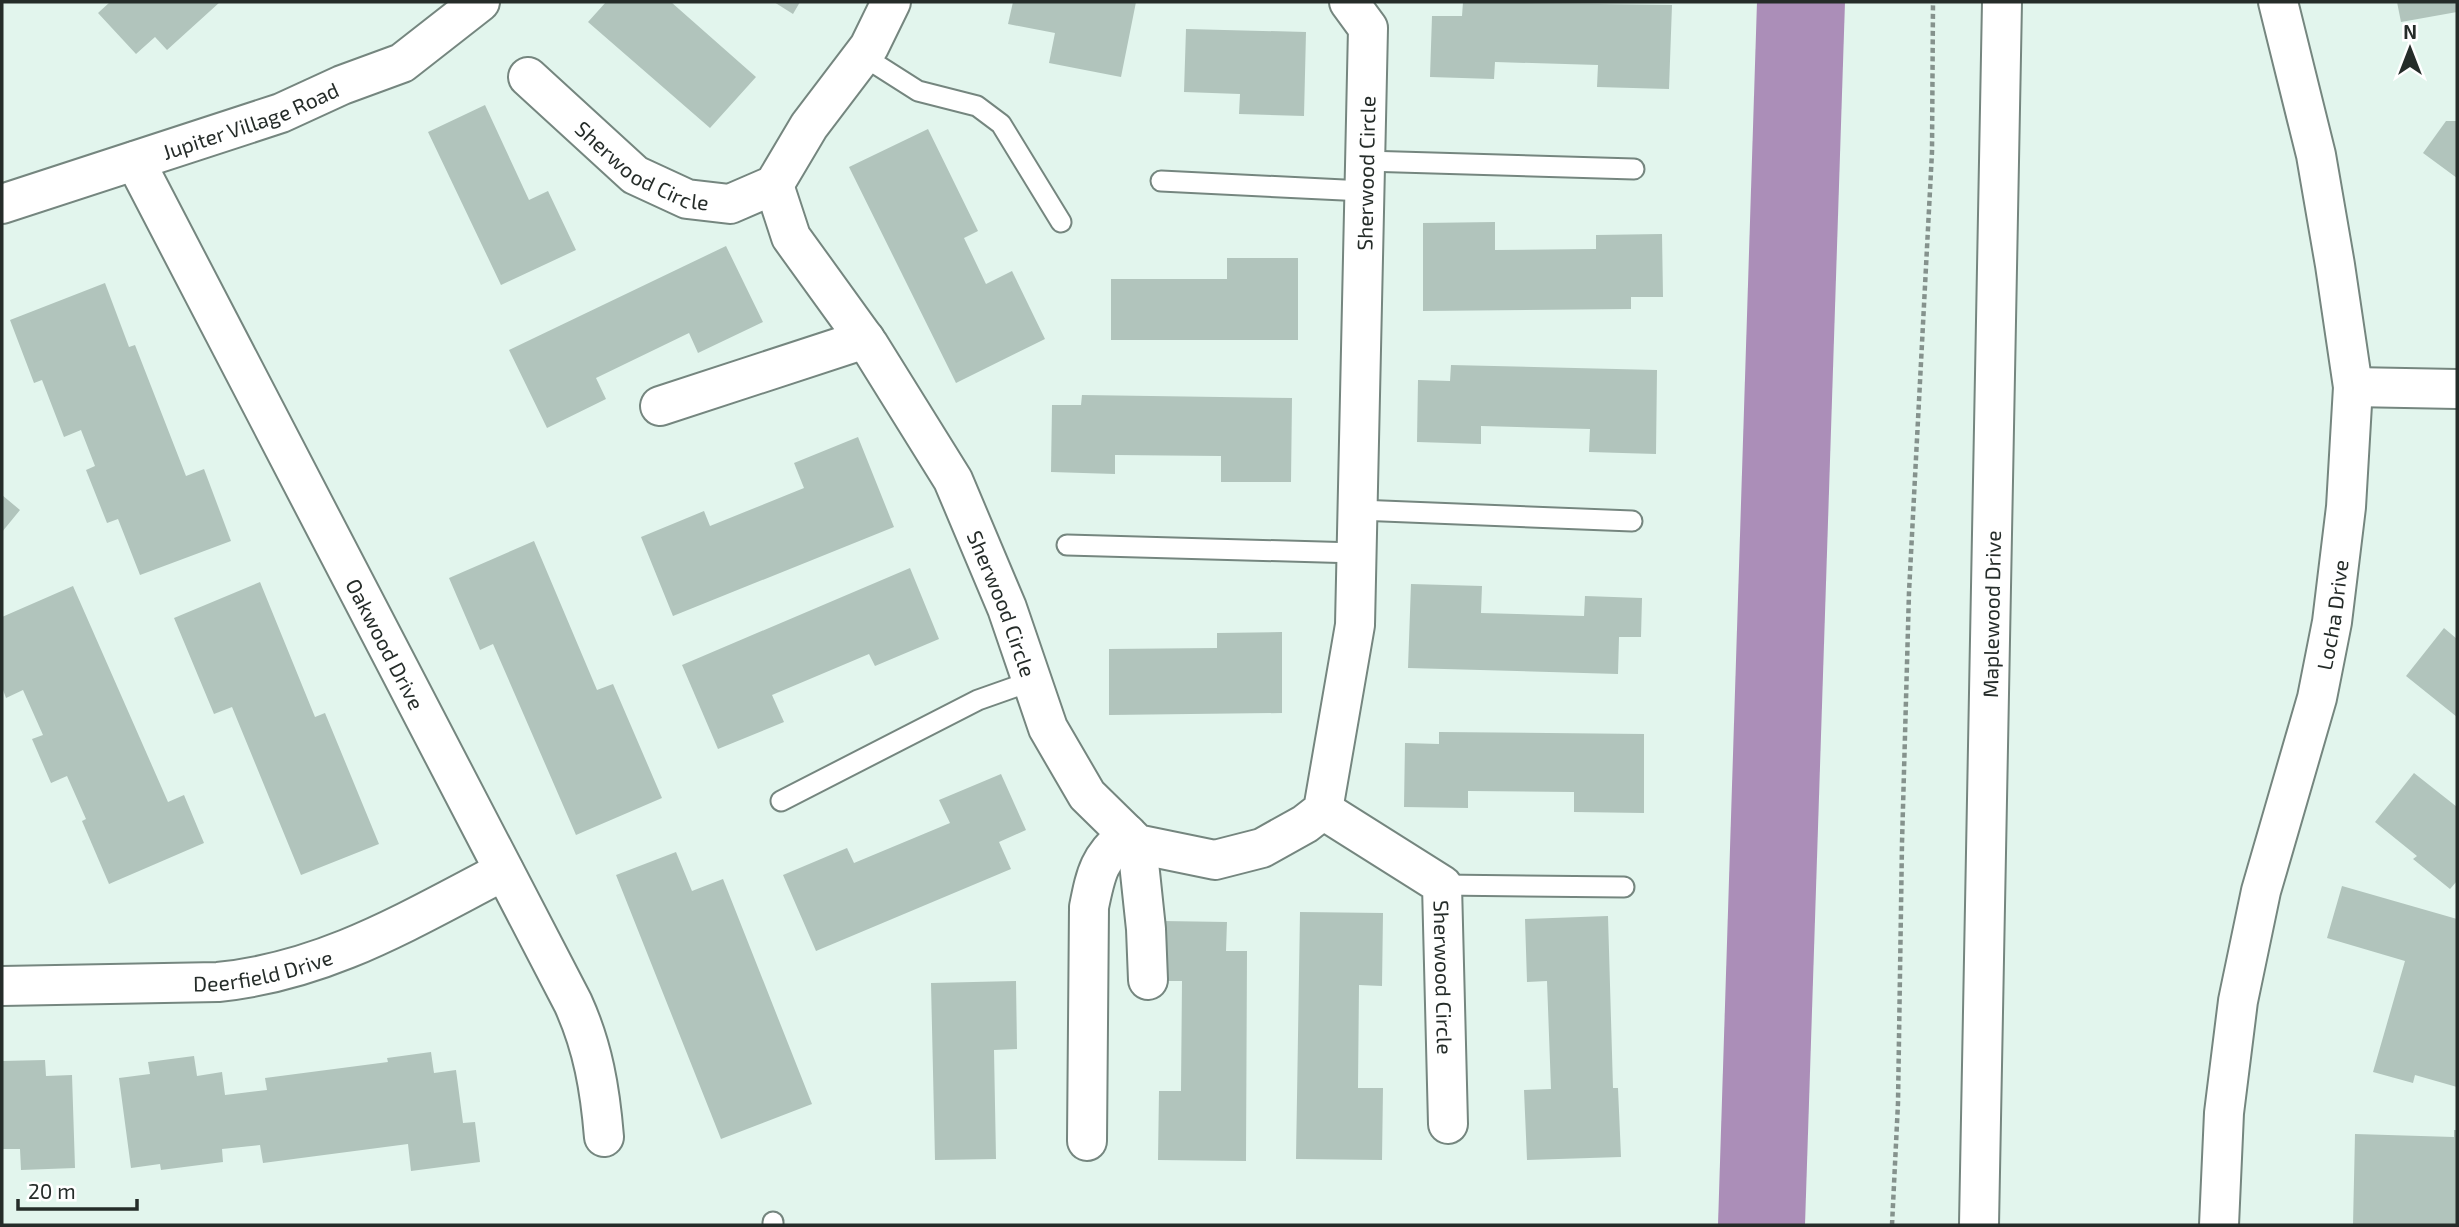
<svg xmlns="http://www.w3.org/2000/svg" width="2459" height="1227" viewBox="0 0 2459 1227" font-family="'Exo 2',sans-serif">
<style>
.water{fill:#ab8eb8}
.building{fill:#b1c4bc}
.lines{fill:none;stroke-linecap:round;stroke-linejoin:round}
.lane-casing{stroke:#75867f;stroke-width:23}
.street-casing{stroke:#75867f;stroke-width:42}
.secondary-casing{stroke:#75867f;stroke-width:42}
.path{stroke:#85928d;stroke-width:4.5;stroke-dasharray:5 3.5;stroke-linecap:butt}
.lane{stroke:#fff;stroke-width:19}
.street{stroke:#fff;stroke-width:38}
.secondary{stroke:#fff;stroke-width:38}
.labels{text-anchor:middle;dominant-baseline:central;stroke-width:5;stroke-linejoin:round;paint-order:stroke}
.street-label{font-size:21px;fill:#252c29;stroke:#fff}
</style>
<rect width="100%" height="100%" fill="#e2f5ed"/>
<path class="water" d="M1757,2H1845L1805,1225H1718Z"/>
<path class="building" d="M110,2H220L167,50L155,37L136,54L98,13Z
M606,2H671L756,77L710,128L588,22Z
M774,2H800L793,14Z
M1013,2H1136L1121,77L1049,63L1055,33L1008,24Z
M1463,2L1672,5L1669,89L1597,87L1598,65L1495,62L1494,79L1430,77L1432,16H1462Z
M2397,2H2457V12L2401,22Z
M1186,29L1306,32L1304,116L1239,114L1240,94L1184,92Z
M485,105L529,200L548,191L576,250L501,285L428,132Z
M2446,121H2457V178L2423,153Z
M928,129L978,231L964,238L986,284L1012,271L1045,339L956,383L849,167Z
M1495,222V250L1596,249V235L1662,234L1663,297H1631V309L1423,311V223Z
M726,246L763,322L698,353L689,333L596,378L606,399L547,428L509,350Z
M1227,258H1298V340H1111V279H1227Z
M105,283L129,347L135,345L186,476L204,469L231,541L140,575L118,519L107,523L86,470L95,466L81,430L64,437L42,380L34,383L10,320Z
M1451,365L1657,370L1656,454L1589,452L1590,429L1481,426V444L1417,442L1418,380L1450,381Z
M1082,395L1292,398L1291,482H1221V456L1115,455V474L1051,472L1052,405H1081Z
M858,437L894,527L673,616L641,537L704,511L710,526L804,488L794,463Z
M2,495L20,510L2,532Z
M534,541L597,690L613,684L662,798L576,835L493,644L480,650L449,578Z
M910,568L939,639L875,666L869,654L772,695L784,722L718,749L682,665Z
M260,582L315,717L325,713L379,844L301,875L232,707L214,714L174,618Z
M1411,584L1482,586L1481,613L1584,616L1585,596L1642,598L1641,637H1619L1618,674L1408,668Z
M73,586L168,802L184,795L204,843L109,884L82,821L86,819L67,776L51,783L32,739L43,735L23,690L6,698L2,687V617Z
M2444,628L2457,639V717L2406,676Z
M1282,632V713L1109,715V649L1217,648V633Z
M1439,732L1644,734V813L1574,812V792L1468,791V808L1404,807L1405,743L1439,744Z
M2414,773L2457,807V881L2450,889L2413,859L2417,856L2375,822Z
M1001,774L1026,830L999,842L1011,869L816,951L783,875L847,848L854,863L950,823L939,800Z
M676,852L692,891L723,879L812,1104L721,1139L616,875Z
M2342,886L2457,919V1087L2415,1075L2413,1083L2373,1072L2405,961L2327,938Z
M1300,912L1383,913L1382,986L1359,985L1358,1088H1383L1382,1160L1296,1159Z
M1608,916L1613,1088H1618L1621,1157L1527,1160L1524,1090L1551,1089L1547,981L1527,982L1525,919Z
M1162,921L1227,922L1226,951H1247L1246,1161L1158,1160L1159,1091H1181L1182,981H1162Z
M1016,981L1017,1049L994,1050L996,1159L935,1160L931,983Z
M431,1052L434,1073L456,1070L463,1123L475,1122L480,1162L411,1171L408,1144L263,1163L260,1145L222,1149L223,1162L161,1170L160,1164L131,1168L119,1078L150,1074L148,1062L194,1056L197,1076L222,1072L225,1095L267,1090L265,1078L388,1062L387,1058Z
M45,1060L46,1076L72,1075L75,1168L21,1170L20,1149H2V1061Z
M2454,1130H2457V1225H2353L2355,1134L2454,1137Z"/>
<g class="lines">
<g class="lane-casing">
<path id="lane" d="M863,56L918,91L977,106L1001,124L1061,222
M1365,161L1634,169
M1161,181L1364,191
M1358,510L1632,521
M1067,545L1357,553
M781,801L978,700L1032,681
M1442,885L1624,887
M773,1222V1225"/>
</g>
<g class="street-casing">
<g id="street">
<path id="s1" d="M528,77L635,175L687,199L730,204L774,185L809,126L869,47L891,2"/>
<path id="s2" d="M135,161L573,1003C593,1047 600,1089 604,1137"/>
<path id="s3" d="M774,185L791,237L869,345L953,480L1007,608L1048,728L1087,795L1137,844L1215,860L1262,848L1305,824L1323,810L1355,625L1368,28L1349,2"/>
<path id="s4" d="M2,204L281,113L342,85L402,63L480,2"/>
<path d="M2353,387L2457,389"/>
<path d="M660,406L865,339"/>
<path id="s5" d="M1323,810L1442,885L1448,1124"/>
<path d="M1137,844L1146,929L1148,980"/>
<path id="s6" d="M2,986L218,982C327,971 409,920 504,871"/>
<path d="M1087,1141L1089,907C1096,872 1099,858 1127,834"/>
<path id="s7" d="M2219,1225L2224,1113L2238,1001L2261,891L2317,698L2332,622L2346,507L2353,387L2335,265L2316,155L2278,2"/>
</g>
</g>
<g class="secondary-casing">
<g id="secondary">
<path id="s8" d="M1979,1225L2002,2"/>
</g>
</g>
<path class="path" d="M1892,1225L1898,1103L1902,843L1909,592L1932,152L1933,2"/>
<use href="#lane" class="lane"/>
<use href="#street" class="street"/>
<use href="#secondary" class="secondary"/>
</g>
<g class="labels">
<g class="street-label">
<text stroke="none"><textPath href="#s4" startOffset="262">Jupiter Village Road</textPath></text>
<text stroke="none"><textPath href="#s1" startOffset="147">Sherwood Circle</textPath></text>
<text stroke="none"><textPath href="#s3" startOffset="1600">Sherwood Circle</textPath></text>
<text stroke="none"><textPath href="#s3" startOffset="480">Sherwood Circle</textPath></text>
<text stroke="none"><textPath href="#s8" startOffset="611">Maplewood Drive</textPath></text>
<text stroke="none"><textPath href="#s7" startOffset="623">Locha Drive</textPath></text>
<text stroke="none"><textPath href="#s2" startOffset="544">Oakwood Drive</textPath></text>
<text stroke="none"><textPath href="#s6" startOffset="262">Deerfield Drive</textPath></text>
<text stroke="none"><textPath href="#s5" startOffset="233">Sherwood Circle</textPath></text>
</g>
</g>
<rect width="2459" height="1227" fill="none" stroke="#252c29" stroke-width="7"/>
<g transform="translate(2410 49)" stroke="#ffffff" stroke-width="5" paint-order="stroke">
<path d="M0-5L12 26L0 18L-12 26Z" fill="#252c29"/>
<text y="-10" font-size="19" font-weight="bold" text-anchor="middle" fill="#252c29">N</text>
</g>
<path d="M18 1199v10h119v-10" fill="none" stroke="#252c29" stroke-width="3.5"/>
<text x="28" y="1199" font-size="21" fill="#252c29" stroke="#ffffff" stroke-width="5" paint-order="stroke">20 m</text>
</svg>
